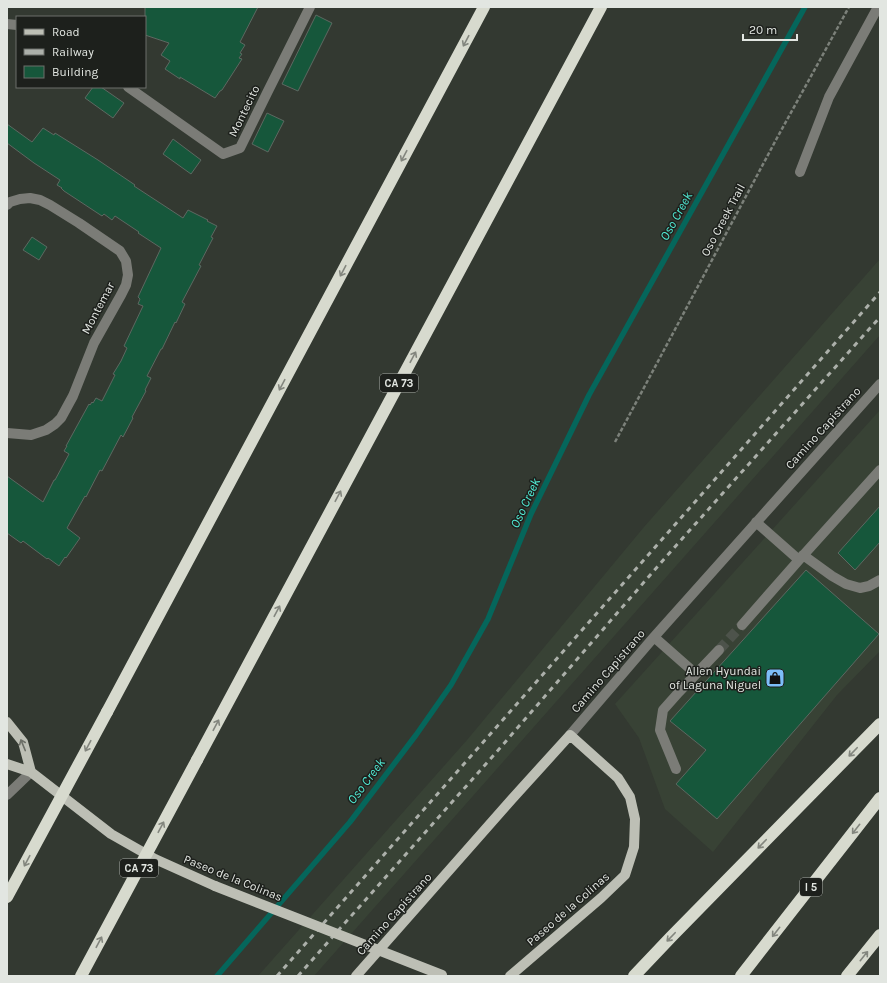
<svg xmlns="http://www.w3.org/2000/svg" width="887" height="983" viewBox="0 0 887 983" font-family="Karla,sans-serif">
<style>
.built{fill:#384235}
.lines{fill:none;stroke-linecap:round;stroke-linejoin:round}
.stream{stroke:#05665b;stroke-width:5.5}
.building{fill:#16573b;stroke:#5d6861}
.minor-tunnel{stroke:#4d534b;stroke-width:10;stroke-dasharray:10 5;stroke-linecap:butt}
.path{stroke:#7c817a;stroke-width:2.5;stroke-dasharray:4 2;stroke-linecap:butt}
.minor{stroke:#7b7c77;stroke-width:10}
.major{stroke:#bdbfb5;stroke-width:10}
.highway{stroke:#d7dace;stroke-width:12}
.rail{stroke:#acb0aa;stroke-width:3;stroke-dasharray:5 5;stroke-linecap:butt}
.major-bridge{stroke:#bdbfb5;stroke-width:10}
.highway-bridge{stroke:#d7dace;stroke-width:12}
.oneway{stroke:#83867e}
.oneway2{stroke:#6d7068}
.labels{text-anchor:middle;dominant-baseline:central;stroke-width:3;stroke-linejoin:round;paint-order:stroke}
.shield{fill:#1d201c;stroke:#a7aba6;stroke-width:1}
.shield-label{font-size:11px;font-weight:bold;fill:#e2e6e1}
.street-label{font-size:12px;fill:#e2e6e1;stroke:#1d201c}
.poi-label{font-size:12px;fill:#e2e6e1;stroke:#1d201c;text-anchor:end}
.water-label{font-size:13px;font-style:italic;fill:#51ead4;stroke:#1d201c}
</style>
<rect width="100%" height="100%" fill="#333931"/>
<path class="built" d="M880,259V335L314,976H258L467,740L644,527Z
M880,410V651L837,695L713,852L665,809L639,738L615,704Z"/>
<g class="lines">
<path class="stream" d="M217,976L350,822L416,735L451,685L488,619L531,514L589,395L805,7"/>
</g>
<path class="building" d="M145,7H258L240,42L245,45L240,53L242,54L239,58L242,59L222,90L220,91L215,98L180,77V79L165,69L170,61L161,55L169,43L145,35Z
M316,15L332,23L298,91L282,84Z
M93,87H101L124,103L113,118L85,98Z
M267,113L284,121L268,152L252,144Z
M7,124L32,142L43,128L54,135L55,133L98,160L135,185L134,186L183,218L188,210L208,220L207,221L217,226L211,237L213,238L199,265L201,266L182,302L185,304L176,323L175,322L162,349H161L147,376L151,378L145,390L146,391L132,417L133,418L123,437L121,435L102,471L100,470L86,497L85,496L67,528L80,538L66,558L65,557L59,566L48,558L47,559L23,541L21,543L7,533V476L43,502L54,480H55L69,454L64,451L67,446H66L89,404L90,405L92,402L93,403L96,398L102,401L115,375L113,374L121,361L127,348L124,346L143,306L138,304L140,299L138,297L161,248L138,233L139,232L115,216L112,220L104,214L102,216L64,191L61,188H62L57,185L60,180L34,163L7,143Z
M173,139L201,160L191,174L163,154Z
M32,237L47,247L39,260L23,250Z
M880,506V542L855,570L838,553Z
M806,570L879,634L717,819L676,784L706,750L670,721Z"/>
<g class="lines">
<path class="minor-tunnel" d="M719,650L742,625"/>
<path class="path" d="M615,442L777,138L849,7"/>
<path class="minor" d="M7,24L17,25
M128,87L223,154L240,148L267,93L310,7
M800,172L829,97L878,7
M7,205L10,202L20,199L30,198L40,200L50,205L79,223L120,251L126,261L128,275L126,285L121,295L94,343L73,396L61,418L55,424L46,430L31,435L7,433
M756,522L799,560
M803,555L832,576L846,584L860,588L869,586L880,580
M742,625L799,560L880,470
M654,637L696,674
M570,735L654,637L880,384
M676,769L660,730L663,710L679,692L719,650
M7,795L31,772"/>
<path class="major" d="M7,722L23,742L31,772
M7,764L31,772L111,834L155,859L215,886
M356,976L512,799L570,735L618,778L630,797L635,819L634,847L625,875L601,898L510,976"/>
<path class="highway" d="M107,712L484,7
M197,760L601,7
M634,976L671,937L880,724
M741,976L880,798
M847,976L880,935"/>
<path class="rail" d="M277,976L880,292
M298,976L500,748L665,558L880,317"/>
<path class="major-bridge" d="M215,886L442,975"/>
<path class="highway-bridge" d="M7,897L107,712
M81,976L197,760"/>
</g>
<defs><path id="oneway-shaft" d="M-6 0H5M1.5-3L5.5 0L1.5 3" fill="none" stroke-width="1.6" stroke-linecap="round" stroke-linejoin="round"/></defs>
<g class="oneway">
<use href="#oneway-shaft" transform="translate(466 41) rotate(118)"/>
<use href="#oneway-shaft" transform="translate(404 156) rotate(118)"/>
<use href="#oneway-shaft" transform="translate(343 271) rotate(118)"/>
<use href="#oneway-shaft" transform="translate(413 357) rotate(-62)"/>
<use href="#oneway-shaft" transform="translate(282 385) rotate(118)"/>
<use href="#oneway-shaft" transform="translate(338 496) rotate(-62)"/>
<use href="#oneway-shaft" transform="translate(277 611) rotate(-62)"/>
<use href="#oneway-shaft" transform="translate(216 725) rotate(-62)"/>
<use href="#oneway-shaft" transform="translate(88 746) rotate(118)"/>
<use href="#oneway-shaft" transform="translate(853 752) rotate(134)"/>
<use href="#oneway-shaft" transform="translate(161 827) rotate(-62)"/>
<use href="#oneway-shaft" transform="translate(856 829) rotate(128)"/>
<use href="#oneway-shaft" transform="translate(762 844) rotate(134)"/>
<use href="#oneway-shaft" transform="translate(27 861) rotate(118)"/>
<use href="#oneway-shaft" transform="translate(776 932) rotate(128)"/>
<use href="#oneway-shaft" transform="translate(671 937) rotate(134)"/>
<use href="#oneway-shaft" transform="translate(99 942) rotate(-62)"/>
<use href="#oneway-shaft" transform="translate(864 956) rotate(-51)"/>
</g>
<use class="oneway2" href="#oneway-shaft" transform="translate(23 745) rotate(-112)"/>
<defs>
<g id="shop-square" transform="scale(1)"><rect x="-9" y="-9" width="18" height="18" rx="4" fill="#7dbef9" stroke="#1d201c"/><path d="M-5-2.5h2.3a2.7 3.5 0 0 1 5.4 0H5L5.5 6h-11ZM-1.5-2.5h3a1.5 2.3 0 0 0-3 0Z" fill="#111"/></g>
</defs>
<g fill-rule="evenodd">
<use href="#shop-square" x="775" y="678"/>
</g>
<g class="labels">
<g class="shield">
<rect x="380" y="374" width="38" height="18" rx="3"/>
<rect x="120" y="859" width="38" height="18" rx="3"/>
<rect x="800" y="878" width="22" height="18" rx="3"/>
</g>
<g class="shield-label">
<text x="399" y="383">CA 73</text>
<text x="139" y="868">CA 73</text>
<text x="811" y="887">I 5</text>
</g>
<g class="street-label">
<text transform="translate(244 111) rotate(-64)">Montecito</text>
<text transform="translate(723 220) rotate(-62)">Oso Creek Trail</text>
<text transform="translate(98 308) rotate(-62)">Montemar</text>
<text transform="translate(823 428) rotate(-48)">Camino Capistrano</text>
<text transform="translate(608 671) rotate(-49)">Camino Capistrano</text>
<text transform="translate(233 878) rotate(22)">Paseo de la Colinas</text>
<text transform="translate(568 909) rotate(-41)">Paseo de la Colinas</text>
<text transform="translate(394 914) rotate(-48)">Camino Capistrano</text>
</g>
<g class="poi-label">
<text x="761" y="671">Allen Hyundai<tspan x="761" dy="14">of Laguna Niguel</tspan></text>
</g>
<g class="water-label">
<text transform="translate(676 216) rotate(-61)">Oso Creek</text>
<text transform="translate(525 503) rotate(-65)">Oso Creek</text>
<text transform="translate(366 781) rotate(-53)">Oso Creek</text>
</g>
</g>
<rect width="887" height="983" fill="none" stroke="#e2e6e1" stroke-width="16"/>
<rect x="16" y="16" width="130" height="72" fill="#1d201c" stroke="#6c6f6b"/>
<rect x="24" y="29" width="20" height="6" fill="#bdbfb5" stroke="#6c6f6b"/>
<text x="52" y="36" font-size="12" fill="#e2e6e1">Road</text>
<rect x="24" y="49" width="20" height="6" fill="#acb0aa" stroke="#6c6f6b"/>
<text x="52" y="56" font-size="12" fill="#e2e6e1">Railway</text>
<rect x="24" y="66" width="20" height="12" fill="#16573b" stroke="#6c6f6b"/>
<text x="52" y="76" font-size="12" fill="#e2e6e1">Building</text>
<path d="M743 34v6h54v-6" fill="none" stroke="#e2e6e1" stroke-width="2"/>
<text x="749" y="34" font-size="12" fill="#e2e6e1" stroke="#1d201c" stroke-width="3" paint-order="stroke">20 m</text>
</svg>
